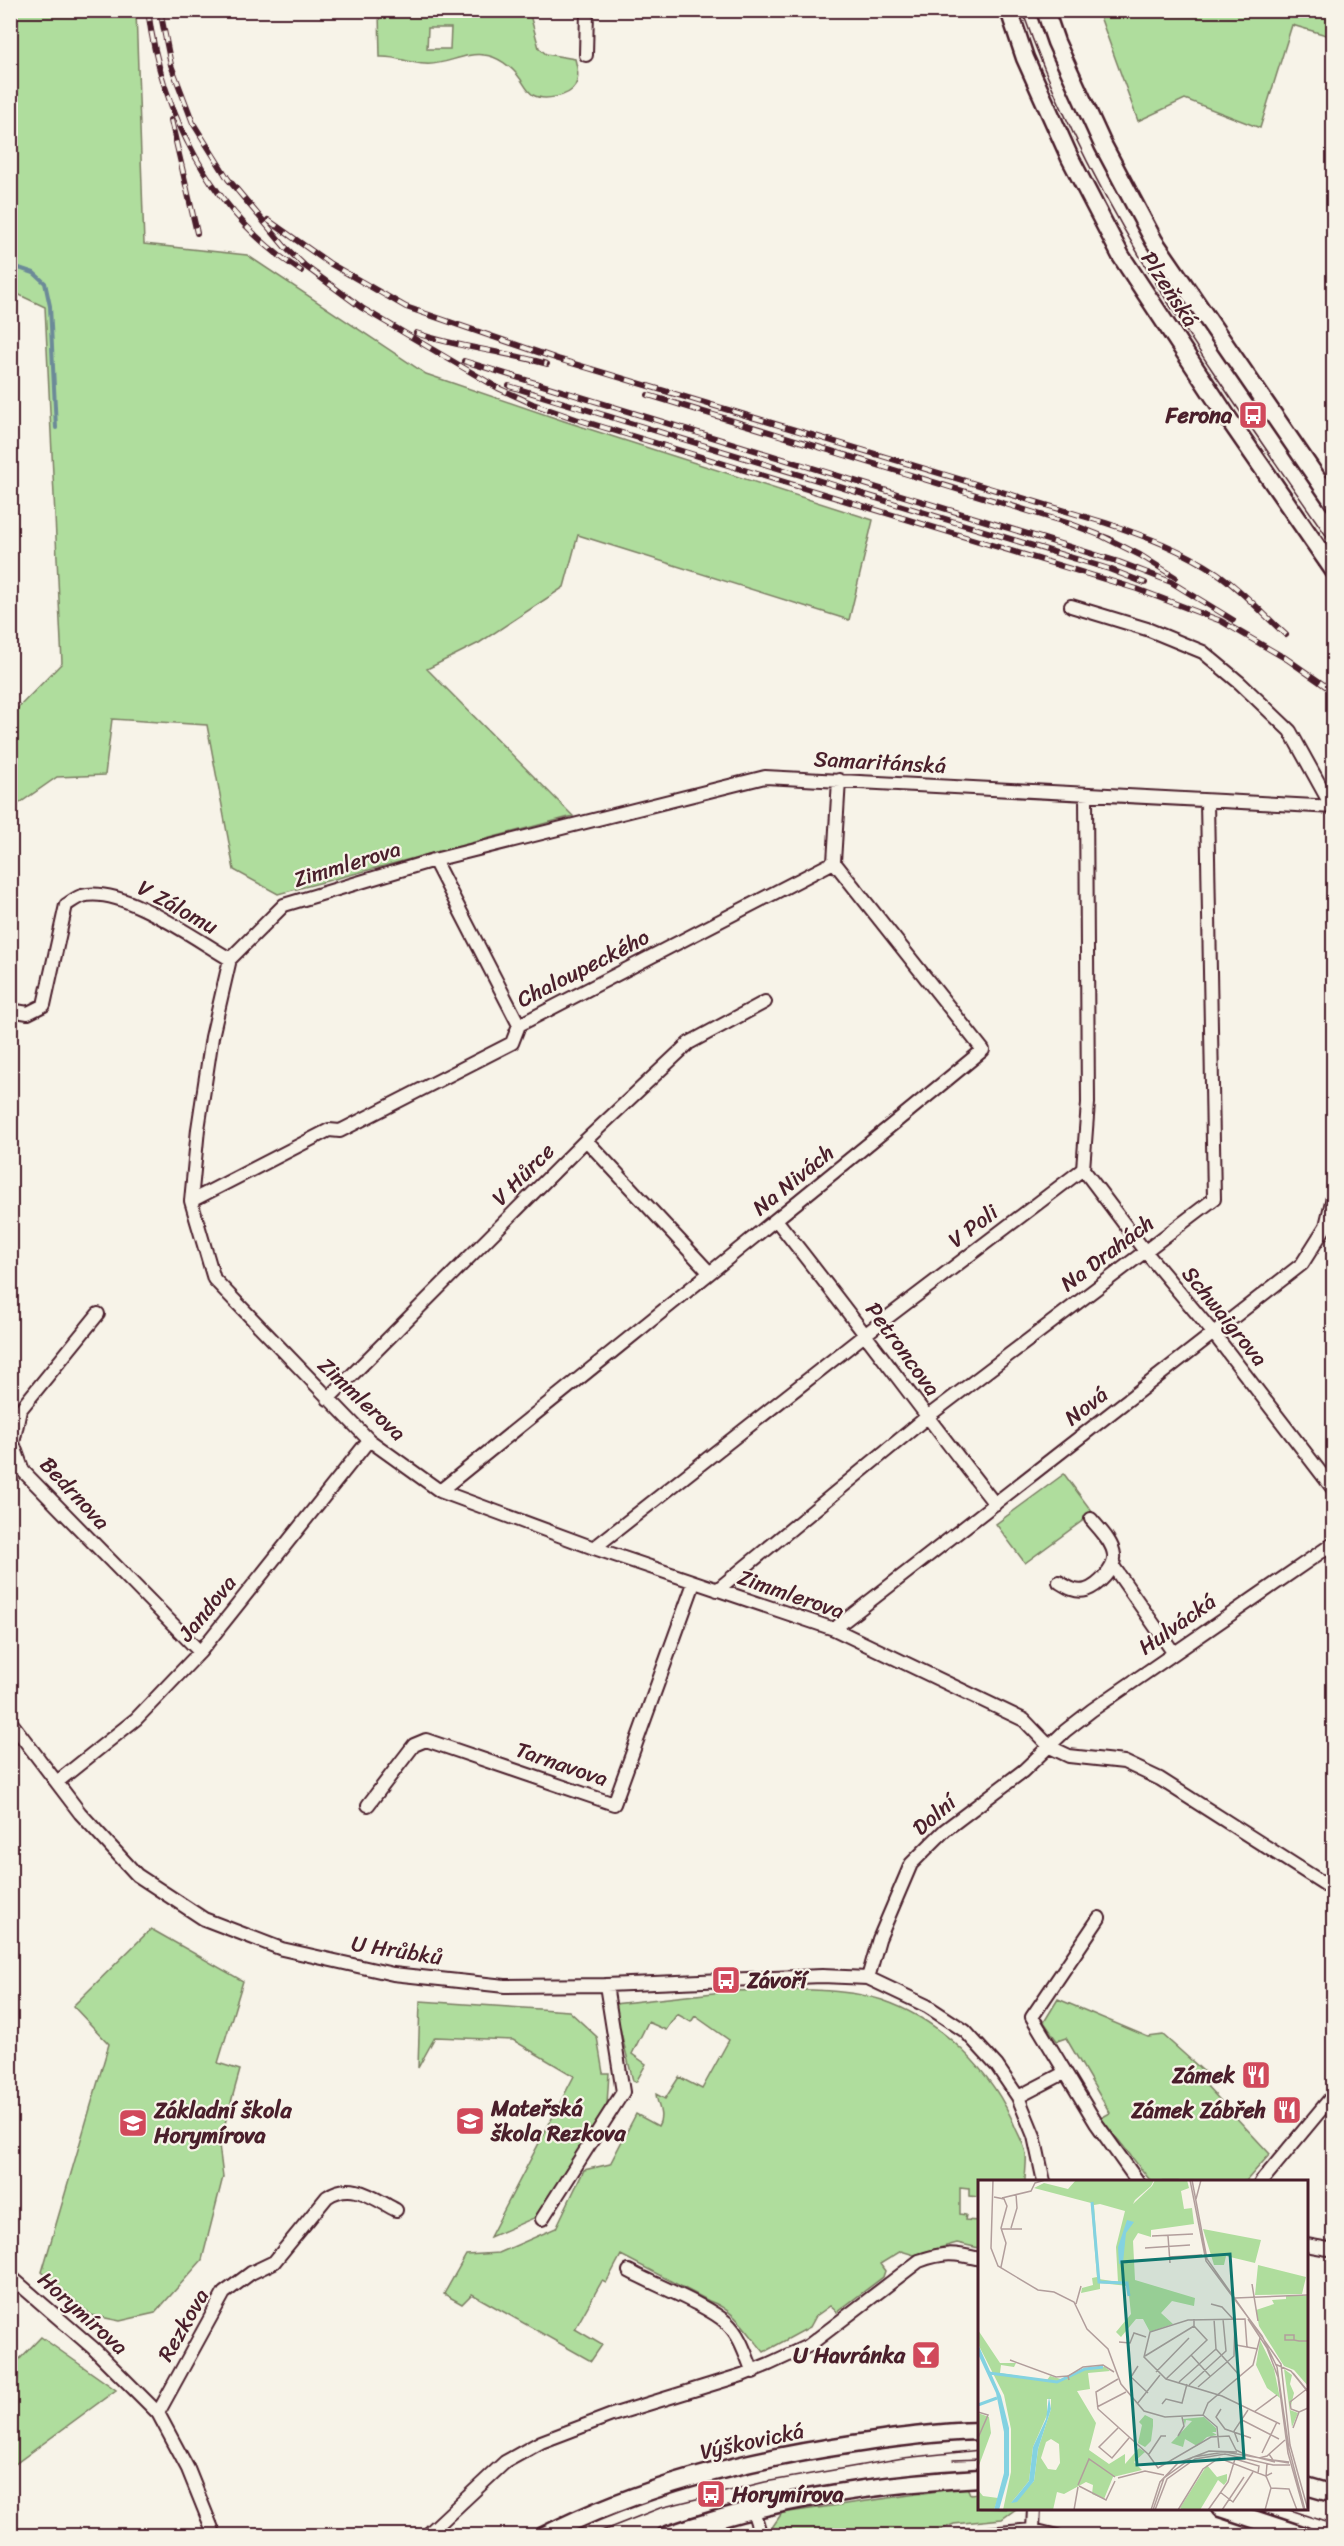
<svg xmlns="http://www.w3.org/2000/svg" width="1344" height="2546" viewBox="0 0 1344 2546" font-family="Sriracha,sans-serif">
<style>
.green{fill:#afdd9d;stroke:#7c7e64;stroke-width:1.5;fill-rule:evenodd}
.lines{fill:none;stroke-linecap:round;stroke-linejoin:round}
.stream{stroke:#6c8a98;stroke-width:4}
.street-casing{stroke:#4a1f2b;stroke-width:16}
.secondary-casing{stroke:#4a1f2b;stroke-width:21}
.street{stroke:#f7f3e8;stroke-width:12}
.secondary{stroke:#f7f3e8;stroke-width:16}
.tram{stroke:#4a1f2b;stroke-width:1.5}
.rail-casing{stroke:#4a1f2b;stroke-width:6}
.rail{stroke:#f7f3e8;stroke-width:4;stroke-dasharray:11;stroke-linecap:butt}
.labels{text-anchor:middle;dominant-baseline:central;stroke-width:4.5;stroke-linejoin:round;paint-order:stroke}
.street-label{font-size:22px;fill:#4a1f2b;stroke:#f7f3e8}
.poi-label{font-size:22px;font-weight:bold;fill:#4a1f2b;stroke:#f7f3e8;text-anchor:end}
.inset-river{fill:none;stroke:#83d2e1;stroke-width:3}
.inset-road{fill:none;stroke:#b29e9c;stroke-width:1.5}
.view{fill:#0f766e;fill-opacity:0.15;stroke:#0f766e;stroke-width:3}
.inset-edge{fill:none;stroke:#4a1f2b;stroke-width:3}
</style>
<rect width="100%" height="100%" fill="#f7f3e8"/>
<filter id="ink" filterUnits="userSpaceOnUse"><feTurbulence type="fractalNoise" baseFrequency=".0167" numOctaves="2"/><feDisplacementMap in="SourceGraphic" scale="12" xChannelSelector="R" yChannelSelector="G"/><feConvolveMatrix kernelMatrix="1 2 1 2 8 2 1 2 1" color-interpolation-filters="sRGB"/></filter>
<g filter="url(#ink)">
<path class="green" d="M10,11H136L144,244L247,255L426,374L564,421L873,520L849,620L578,535L564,587L479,643L427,669L573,816L278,894L234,870L207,725L112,719L105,775L57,777L11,809V715L62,663L45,307L11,291Z
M379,11H529L539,48L546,54L575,59C577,67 580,78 575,86C569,97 543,101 533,95C526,90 524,83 519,77C512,67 497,56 484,55C464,52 445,66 425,64C409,63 396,56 380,57ZM428,28H451L450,49H427Z
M1098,11H1333V37L1292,25L1260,128L1185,99L1138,121Z
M1064,1474L1093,1513L1025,1563L996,1524Z
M151,1929L243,1981L218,2063L240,2070L219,2145L223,2177L202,2260L155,2313L120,2321L91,2315L42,2272L109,2044L73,2006Z
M732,1991C777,1990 839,1986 882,2000C941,2020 993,2071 1016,2129C1019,2136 1025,2146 1026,2154C1027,2163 1025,2173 1025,2181L980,2182L979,2197L969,2196V2189L960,2188V2214L966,2215L965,2220L979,2221V2248L957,2243L914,2255L901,2251L880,2264L885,2271L883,2277L837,2312L830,2306L816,2316L810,2327L764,2352C748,2333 734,2309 709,2301L621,2255L606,2283L602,2281L575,2329L602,2345L591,2361L472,2294L462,2304L444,2294L466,2255L499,2253L556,2228L584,2170L610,2164L636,2114L658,2126C665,2115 657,2105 656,2094L665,2099L679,2077L702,2089L729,2040L695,2016L691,2022L677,2014L666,2030L648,2022L632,2054L646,2064L636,2082L633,2081L614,2004Z
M1058,1999L1148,2037L1163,2035L1211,2078L1205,2084L1270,2154L1246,2181L1153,2182L1149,2179L1101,2118L1110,2113L1066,2038L1057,2041L1044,2022Z
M420,2001L569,2011L597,2037L603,2073H609L607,2104L536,2217L490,2237L574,2076L513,2040L435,2037L418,2068Z
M41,2337L116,2390L11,2467V2368Z
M967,2487L970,2494L979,2493L980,2508L1016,2509L1002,2519L954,2524L927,2535H772L771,2529L782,2513Z"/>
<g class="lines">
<path class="stream" d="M10,265L34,273L45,283L50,306L56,428"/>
<g class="street-casing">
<path id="street" d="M586,55L587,10
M1071,606L1147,629L1203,652L1240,683L1290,731L1332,807
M1334,807L765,777L434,860L284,905L230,959L212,1037L198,1129L191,1201L214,1279L369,1440L440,1491L594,1548L834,1629L1024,1720L1050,1747L1069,1756L1124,1762L1160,1779L1334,1890
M434,860L519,1025
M10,1010L28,1013L44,1005L66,905C71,902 77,897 82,896C122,885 195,939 230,959
M586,1140L709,1272
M1083,1169L1144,1250L1214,1334L1334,1490
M191,1201L329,1130L340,1131L512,1043L519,1025L834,862L839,780
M777,1221C851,1314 921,1410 995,1504
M98,1314L20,1410L13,1443L23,1471L200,1652
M328,1399L586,1140L689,1043L765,1002
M440,1491C621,1344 803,1199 983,1050L834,862
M594,1548L867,1333L1083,1169L1088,1103L1086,795
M1113,1566L1173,1652
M1059,1582C1067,1587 1076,1593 1086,1590C1098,1586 1116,1568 1114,1555C1113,1542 1099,1529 1091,1519
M717,1590L927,1417L1214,1199L1207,801
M834,1629L1302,1264L1326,1226L1334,1193
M10,1721L80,1813L137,1875L204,1919L282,1949L393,1974L505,1986L606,1985L822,1976L868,1978L927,2006L965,2031L997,2066L1018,2097L1034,2136L1044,2182
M57,1782L136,1719L200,1652L369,1440
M368,1805L414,1745L426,1740L614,1804L694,1583
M1099,1918L1032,2017L1096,2123L1138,2182
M868,1978L879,1939L911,1864L945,1830L1023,1771L1065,1731L1092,1710L1334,1543
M1018,2097L1064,2073
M1261,2182L1334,2094
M542,2219L623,2092L606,1985
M1306,2245L1334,2250
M629,2271C655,2285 707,2305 727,2323C741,2336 746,2356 753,2372
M10,2276L93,2348L158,2413L188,2469L215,2536
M158,2413L224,2293L251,2273L274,2262L327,2197C352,2180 373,2198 396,2210
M753,2510L761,2536
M1033,2530L1034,2508
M426,2536L505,2462L541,2442L612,2415L742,2375L769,2364L808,2346L919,2261C944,2252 954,2253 980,2259
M964,2536L1033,2530L1057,2536"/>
</g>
<g class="secondary-casing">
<path id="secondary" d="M1009,10L1025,58L1070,158L1121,256L1228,418L1334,571
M1045,10L1056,42L1103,145L1154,241L1334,503
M1306,2486L1334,2494
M1220,2508L1305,2536
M543,2536C641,2486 745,2460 853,2444C895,2438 937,2432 980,2431
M665,2536C765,2500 874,2484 980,2478"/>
</g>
<use href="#street" class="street"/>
<use href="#secondary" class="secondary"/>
<path class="tram" d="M1022,10C1091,209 1216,376 1334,547
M953,2460L980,2459
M1284,2508L1334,2525
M589,2536L660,2508L765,2482L903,2458L980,2450"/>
<g class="rail-casing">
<path id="rail" d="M148,10C161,113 212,214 301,271
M160,10L171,65L193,123L228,179L285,247L305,266L362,308L498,388L533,404L576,419L1137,589L1221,621L1290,661
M171,120L197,233
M268,220L329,263L406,307L558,359L1106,523C1145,536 1183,550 1217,573C1242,590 1264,615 1286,635
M416,333C459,348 504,351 547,364
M464,361L1119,562L1171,582L1233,620
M509,386L1109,569L1145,583
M648,395L1071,524L1110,539
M1102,536L1140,555L1175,577
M1284,657L1334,692"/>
</g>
<use href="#rail" class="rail"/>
</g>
</g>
<defs>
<g id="bus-square" transform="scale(1.5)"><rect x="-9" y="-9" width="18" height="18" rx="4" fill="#d1495b" stroke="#f7f3e8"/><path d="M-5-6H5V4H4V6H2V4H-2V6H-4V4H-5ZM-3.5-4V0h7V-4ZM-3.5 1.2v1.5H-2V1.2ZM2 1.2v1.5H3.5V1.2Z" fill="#fff"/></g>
<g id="restaurant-square" transform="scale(1.5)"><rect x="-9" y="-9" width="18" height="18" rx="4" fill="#d1495b" stroke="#f7f3e8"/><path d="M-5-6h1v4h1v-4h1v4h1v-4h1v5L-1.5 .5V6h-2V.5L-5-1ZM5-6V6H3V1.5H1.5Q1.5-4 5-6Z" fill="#fff"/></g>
<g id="school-square" transform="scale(1.5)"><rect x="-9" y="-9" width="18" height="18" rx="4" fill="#d1495b" stroke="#f7f3e8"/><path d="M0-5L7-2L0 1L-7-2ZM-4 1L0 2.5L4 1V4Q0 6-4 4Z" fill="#fff"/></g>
<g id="bar-square" transform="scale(1.5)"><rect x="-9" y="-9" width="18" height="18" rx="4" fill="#d1495b" stroke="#f7f3e8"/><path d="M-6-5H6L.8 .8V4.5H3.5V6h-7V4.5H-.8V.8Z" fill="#fff"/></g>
</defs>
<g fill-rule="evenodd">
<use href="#bus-square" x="1253" y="415"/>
<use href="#bus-square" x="726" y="1980"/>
<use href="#restaurant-square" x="1256" y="2075"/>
<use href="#restaurant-square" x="1287" y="2110"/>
<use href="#school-square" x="470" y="2121"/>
<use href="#school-square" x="133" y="2123"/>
<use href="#bar-square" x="926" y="2355"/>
<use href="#bus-square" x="711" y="2494"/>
</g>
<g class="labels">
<g class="street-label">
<text transform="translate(1170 289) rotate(57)">Plzeňská</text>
<text transform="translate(880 762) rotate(3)">Samaritánská</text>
<text transform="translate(347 864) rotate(-17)">Zimmlerova</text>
<text transform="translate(178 907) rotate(29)">V Zálomu</text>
<text transform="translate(583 968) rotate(-27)">Chaloupeckého</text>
<text transform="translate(523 1174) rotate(-45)">V Hůrce</text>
<text transform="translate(793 1180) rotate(-39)">Na Nivách</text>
<text transform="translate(973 1226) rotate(-37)">V Poli</text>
<text transform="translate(1107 1253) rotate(-37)">Na Drahách</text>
<text transform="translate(1225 1316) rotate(51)">Schwaigrova</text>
<text transform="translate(903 1349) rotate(54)">Petroncova</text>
<text transform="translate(362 1399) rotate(43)">Zimmlerova</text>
<text transform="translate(1086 1406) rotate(-38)">Nová</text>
<text transform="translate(75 1493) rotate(47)">Bedrnova</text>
<text transform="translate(791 1594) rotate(19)">Zimmlerova</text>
<text transform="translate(207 1608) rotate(-51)">Jandova</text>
<text transform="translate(1177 1624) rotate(-35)">Hulvácká</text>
<text transform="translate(562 1764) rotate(19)">Tarnavova</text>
<text transform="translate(934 1815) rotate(-41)">Dolní</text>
<text transform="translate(397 1950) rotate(9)">U Hrůbků</text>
<text transform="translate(83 2313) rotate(42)">Horymírova</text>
<text transform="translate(183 2325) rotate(-60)">Rezkova</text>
<text transform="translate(752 2441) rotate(-12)">Výškovická</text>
</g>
<g class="poi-label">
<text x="1232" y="415">Ferona</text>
<text x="747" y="1980" text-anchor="start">Závoří</text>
<text x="1235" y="2075">Zámek</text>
<text x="491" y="2108" text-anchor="start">Mateřská<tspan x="491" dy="25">škola Rezkova</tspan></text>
<text x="154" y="2110" text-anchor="start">Základní škola<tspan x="154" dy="25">Horymírova</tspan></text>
<text x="1266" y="2110">Zámek Zábřeh</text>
<text x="905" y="2355">U Havránka</text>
<text x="732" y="2494" text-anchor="start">Horymírova</text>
</g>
</g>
<g transform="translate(978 2180)">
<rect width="330" height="330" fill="#f7f3e8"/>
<path d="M98,0H176L173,6L157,20L155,24L174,6L177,0H209L211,8L203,11L206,29L214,28L216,44L173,50V57L160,53L155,61L157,100L217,118L216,126L194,121L183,133L195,144L172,152L165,139H158L143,157L138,152L153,134L150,106L122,103V109L103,113L104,108L115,105L114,98L119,97L113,23L56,8L66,3L90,9ZM122,24L147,31L138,67L140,102L121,99L116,25ZM225,49L283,60L277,83L248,76L246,85H236ZM280,85L328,97L324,114L277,115ZM308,116H330V206L316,190L306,186L281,146L278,130L296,124L294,120L308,119ZM0,150L22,183H38L36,187L23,185L22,193L69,200L72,196L83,199L109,188L127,187L132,191L110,193L112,209L99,211L118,243L111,270L131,284L147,274V284L161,268L167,272L156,282L164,290L135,297L126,319L114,314L115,305L108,302L86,314L79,312L75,330H25L33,292V249L26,215L0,164ZM69,219H73V229L60,269L56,301L33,323L51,301L55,267L69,235ZM73,259L81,264L82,283L78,290L70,289L63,278L68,262ZM282,160L296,189L302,218L289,208L278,185ZM306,189L314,195L312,204L316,213L312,230L320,233L314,247ZM0,233L11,237L13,253L0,288ZM167,235L175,239V246L173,261L167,267L160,263L164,245L161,242ZM226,237L238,248V252H234L239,255L229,257L219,266L207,259L205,267L193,263L214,241L208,240L207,245L205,239ZM229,285L239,297L249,294V301L246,305L240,300L222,330H205L202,328ZM0,310L5,316L20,318L16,330H0Z" fill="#afdd9d" fill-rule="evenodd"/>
<path d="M149,40L156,42L148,53L145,83L141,84L140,67ZM0,164L23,216L31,248V295L21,330H16L26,293V252L18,213L0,174ZM71,217L73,229L60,269L56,301L39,322L33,323L51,301L55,267L68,239Z" fill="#83d2e1"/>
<path class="inset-river" d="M114,22L121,102L149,103L151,116M11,193L79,202L107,189L125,187M0,225L19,218"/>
<path class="inset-road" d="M15,0L13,68L20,86L60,110L76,112L96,122L109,149L130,169L143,204L166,231L187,237L225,235M212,0L228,81L284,156L299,187L311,269L327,330M214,0L229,79L303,184L312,265L330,330M16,17L26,19L29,26L23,48L28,63L23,87M24,18L53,11L57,3L67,0M218,19L223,0M33,48L39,28L38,14M23,49H44M174,56L215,54M190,56L192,83M167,68L212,65M191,77L224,75M274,104L280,141M257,118L330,115M98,124L103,106M233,124L244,127L255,139M270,139L289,168L300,197L310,273L326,330M316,160V155H307V160H316L321,161H330M141,162L152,163L156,153L168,157M258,165L280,169M269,167L267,139L210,140L172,152L166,177L188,199L244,216L302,244M238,169L262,196M213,175L232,196M167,176L216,146V139M32,180L78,197L90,196M297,184L313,191L330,212M160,186L153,197L170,213M178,192L211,158M315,193L328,209M140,199L118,212L120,229L170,274L180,288L233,257L251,256L258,270L266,274M188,199L229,160L216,146M91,200L90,196L105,187L125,185L136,192M201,202L238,169L236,139M211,205L248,171L245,139M220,207L256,176L257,139M159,224L182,195M184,224L188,219L204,223L209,204M119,227L148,212M243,229L238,237L247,249L273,258M0,232L10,235L0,258M276,232L299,215M321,232L313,229L312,222L330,208M225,235L230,223L275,185L282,158M225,235L239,247L241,268M264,240L301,259M140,248L121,267L134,278L151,258M315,248L321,232L330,228M200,256L206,246L204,237M260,262L256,251L270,230M284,273L299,242M171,274L183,256H188M266,274L297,282M291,274L295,280L311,282M241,278L288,296L293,308L287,330M281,278L289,276L307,260M289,284L288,296L294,293M140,298L167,291L186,295M100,305L111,279L137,297M101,306L128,320L137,301M293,308L311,309L319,330M242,312L255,322L275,292M96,330L100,307M173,330L182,302L200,283L231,271L259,272M175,330L186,298L215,277L247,272L311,283M177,330L189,299L217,279L247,274L295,285H312M200,330L225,289L241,278M230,330L250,302L257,279L281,286L280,293M244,330L266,297"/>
<path class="view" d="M252,74L266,278L159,285L144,82Z"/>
<rect width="330" height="330" class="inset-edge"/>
</g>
<rect width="1344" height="2546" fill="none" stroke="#f7f3e8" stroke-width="36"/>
<rect x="18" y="18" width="1308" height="2510" fill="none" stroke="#4a1f2b" stroke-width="2" filter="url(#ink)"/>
</svg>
